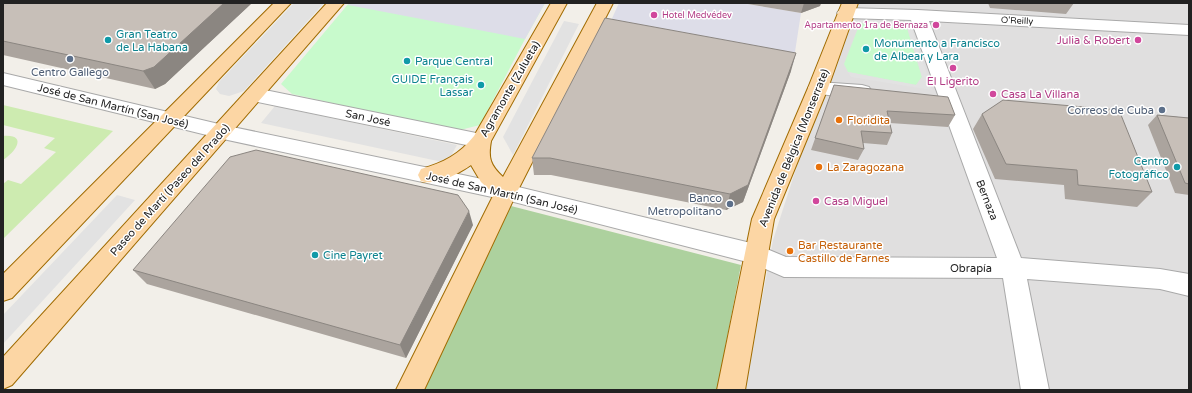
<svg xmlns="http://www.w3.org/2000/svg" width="1192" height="393" viewBox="0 0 1192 393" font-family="'Varela Round',sans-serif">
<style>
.residential{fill:#e0dfdf}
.grass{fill:#cdebb0}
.forest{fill:#add19e}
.park{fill:#c8facc}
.parking{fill:#e2e2e2}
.plaza{fill:#dddde8}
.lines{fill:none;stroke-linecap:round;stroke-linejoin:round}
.minor-casing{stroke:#a9a9a9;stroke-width:2}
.tertiary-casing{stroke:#a9a9a9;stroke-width:2}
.primary-casing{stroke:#a06b00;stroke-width:2}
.minor{fill:#fff;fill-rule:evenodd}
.tertiary{fill:#fff;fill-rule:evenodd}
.primary{fill:#fcd6a4;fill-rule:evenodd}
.wall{fill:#aba49e}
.shaded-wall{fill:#8b8681}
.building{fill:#c7bfb8;stroke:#8b8681}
.hotel-dot{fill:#d1479c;stroke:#fff;stroke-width:1.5}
.culture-dot{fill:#0f9aa8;stroke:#fff;stroke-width:1.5}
.service-dot{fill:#5c6f8a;stroke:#fff;stroke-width:1.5}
.food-dot{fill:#e8710a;stroke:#fff;stroke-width:1.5}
.labels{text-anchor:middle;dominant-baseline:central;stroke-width:3;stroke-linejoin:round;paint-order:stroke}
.far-hotel-label{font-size:9px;fill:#b23c85;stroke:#fff;text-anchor:start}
.far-street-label{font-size:9px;fill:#222;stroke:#fff}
.culture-label{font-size:11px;fill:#0d838f;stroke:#fff;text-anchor:start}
.hotel-label{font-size:11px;fill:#b23c85;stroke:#fff;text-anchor:start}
.service-label{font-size:11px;fill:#4e5e75;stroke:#fff;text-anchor:end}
.street-label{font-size:11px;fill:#222;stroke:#fff}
.food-label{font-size:11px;fill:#c56008;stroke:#fff;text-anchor:start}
</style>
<rect width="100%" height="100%" fill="#f2efe9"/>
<path class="residential" d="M857,3H1189V390H745L773,240L806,138Z"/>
<path class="grass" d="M3,105L113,131L3,239V184L8,180L21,184L56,152L44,148L55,138L3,125Z
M3,136C28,134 16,152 3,160Z"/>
<path class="forest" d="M511,206L741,265L717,390H423Z"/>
<path class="park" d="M349,3H545L525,39L480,125L456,131L292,94L281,84Z
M860,23L907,27L922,77L916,85L848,72L844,64Z"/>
<path class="parking" d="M294,3H324L244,91L229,96L220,94L216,89L219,82Z
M861,19L910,23L932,90L851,77L848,72L916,85L922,77L907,28L860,23Z
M564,21L579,24L513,155L503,137Z
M275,106L457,145L447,163L261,123Z
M117,195L135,200L3,344V315Z"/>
<path class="plaza" d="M349,3H545L525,39L348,5Z
M619,3H742L801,13L793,65L604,36Z"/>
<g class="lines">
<g class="minor-casing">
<path id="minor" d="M846,8L918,10L1189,25V35L929,21L1021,258L1160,269L1189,274V296L1160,289L1027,279L1049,390H1021L1003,278L784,277L747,261L743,254L747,247L755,244L786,257L997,258L911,20L846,18L840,17L837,13L840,9Z
M818,82L862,85L869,87L872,92L869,97L862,99L811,93L808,88L811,83Z
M255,88L481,134L488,136L491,141L488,146L481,148L248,100L245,95L248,90Z"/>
</g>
<g class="tertiary-casing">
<path id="tertiary" d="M3,73L223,125L506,184L755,244L763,247L767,254L763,261L755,264L506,200L223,139L3,85Z"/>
</g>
<g class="primary-casing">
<path id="primary" d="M274,3H291L12,298L3,301V274Z
M327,3H344L12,385L3,389V357Z
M551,3H567L491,141C488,158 490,165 503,177L597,3H613L517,192L424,390H396L494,194L481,182L471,165C458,174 437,186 421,181L418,175L421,169C443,163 460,154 474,136Z
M842,3H858L828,88L774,219L745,390H717L752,219L808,88Z"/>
</g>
<use href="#minor" class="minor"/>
<use href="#tertiary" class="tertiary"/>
<use href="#primary" class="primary"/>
</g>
<path class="wall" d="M3,3H252L165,84L155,89L3,55Z
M742,3H821L820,6L801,13Z
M988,3H1074L1066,14L990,8Z
M791,71L743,202L726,210L551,175H534L532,158Z
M834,85L955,115L948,127L890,123L892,133L887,145L863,143L864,149L858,160L811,150Z
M982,114L1152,192L1137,207L1065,199L1064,185L995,179L973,129Z
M1157,115L1189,118V195L1175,193L1148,125Z
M473,225L406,358L147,284L133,270Z"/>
<path class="shaded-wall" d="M224,3H252L165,84L155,89L143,71Z
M804,3H821L820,6L801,13Z
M796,53L791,71L743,202L726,210L730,194Z
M469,211L473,225L406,358L400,345Z"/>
<path class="building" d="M3,3H224L154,67L143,71L3,41Z
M605,18L796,53L748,185L730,194L550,158H532Z
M834,85L948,97L955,115L887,111L892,133L861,131L864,149L815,138Z
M1003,100L1119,110L1152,192L1078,185L1077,170L1006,164L982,114Z
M1157,115L1189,118V184L1185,183Z
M256,150L458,195L469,211L400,345L133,270L230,157Z"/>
<g class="hotel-dot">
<circle cx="654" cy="15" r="4"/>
<circle cx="936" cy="25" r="4"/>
<circle cx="1138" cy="40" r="4"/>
<circle cx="953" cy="68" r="4"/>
<circle cx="993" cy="94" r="4"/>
<circle cx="816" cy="201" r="4"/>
</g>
<g class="culture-dot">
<circle cx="108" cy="40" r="4"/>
<circle cx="866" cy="49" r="4"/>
<circle cx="407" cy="61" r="4"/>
<circle cx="481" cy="85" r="4"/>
<circle cx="1177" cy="167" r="4"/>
<circle cx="315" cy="255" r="4"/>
</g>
<g class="service-dot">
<circle cx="70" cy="59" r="4"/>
<circle cx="1162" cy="110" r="4"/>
<circle cx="730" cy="204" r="4"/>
</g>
<g class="food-dot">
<circle cx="839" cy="120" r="4"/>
<circle cx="819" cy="167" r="4"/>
<circle cx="790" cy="251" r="4"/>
</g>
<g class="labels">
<g class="far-hotel-label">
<text x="662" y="15">Hotel Medvédev</text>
<text x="928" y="25" text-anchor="end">Apartamento 1ra de Bernaza</text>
</g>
<g class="far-street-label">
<text transform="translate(1017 21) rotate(3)">O'Reilly</text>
</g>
<g class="culture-label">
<text x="116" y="34">Gran Teatro<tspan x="116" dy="13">de La Habana</tspan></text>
<text x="874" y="43">Monumento a Francisco<tspan x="874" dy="13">de Albear y Lara</tspan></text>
<text x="415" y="61">Parque Central</text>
<text x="473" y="79" text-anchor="end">GUIDE Français<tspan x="473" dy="13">Lassar</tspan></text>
<text x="1169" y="161" text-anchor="end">Centro<tspan x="1169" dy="13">Fotográfico</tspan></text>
<text x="323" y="255">Cine Payret</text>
</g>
<g class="hotel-label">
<text x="1130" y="40" text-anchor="end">Julia &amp; Robert</text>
<text x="953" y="81" text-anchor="middle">El Ligerito</text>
<text x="1001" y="94">Casa La Villana</text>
<text x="824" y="201">Casa Miguel</text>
</g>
<g class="service-label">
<text x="70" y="72" text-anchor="middle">Centro Gallego</text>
<text x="1154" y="110">Correos de Cuba</text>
<text x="722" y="198">Banco<tspan x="722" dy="13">Metropolitano</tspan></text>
</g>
<g class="street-label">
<text transform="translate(510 89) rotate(-60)">Agramonte (Zulueta)</text>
<text transform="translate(113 106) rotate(14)">José de San Martín (San José)</text>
<text transform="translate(368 118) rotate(12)">San José</text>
<text transform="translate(794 148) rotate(-68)">Avenida de Bélgica (Monserrate)</text>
<text transform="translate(170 190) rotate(-48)">Paseo de Martí (Paseo del Prado)</text>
<text transform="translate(502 193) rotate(13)">José de San Martín (San José)</text>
<text transform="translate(987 200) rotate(69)">Bernaza</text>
<text x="971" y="268">Obrapía</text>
</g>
<g class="food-label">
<text x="847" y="120">Floridita</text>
<text x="827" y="167">La Zaragozana</text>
<text x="798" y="245">Bar Restaurante<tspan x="798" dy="13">Castillo de Farnes</tspan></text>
</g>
</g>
<rect width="1192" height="393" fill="none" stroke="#222222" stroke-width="8"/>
</svg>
